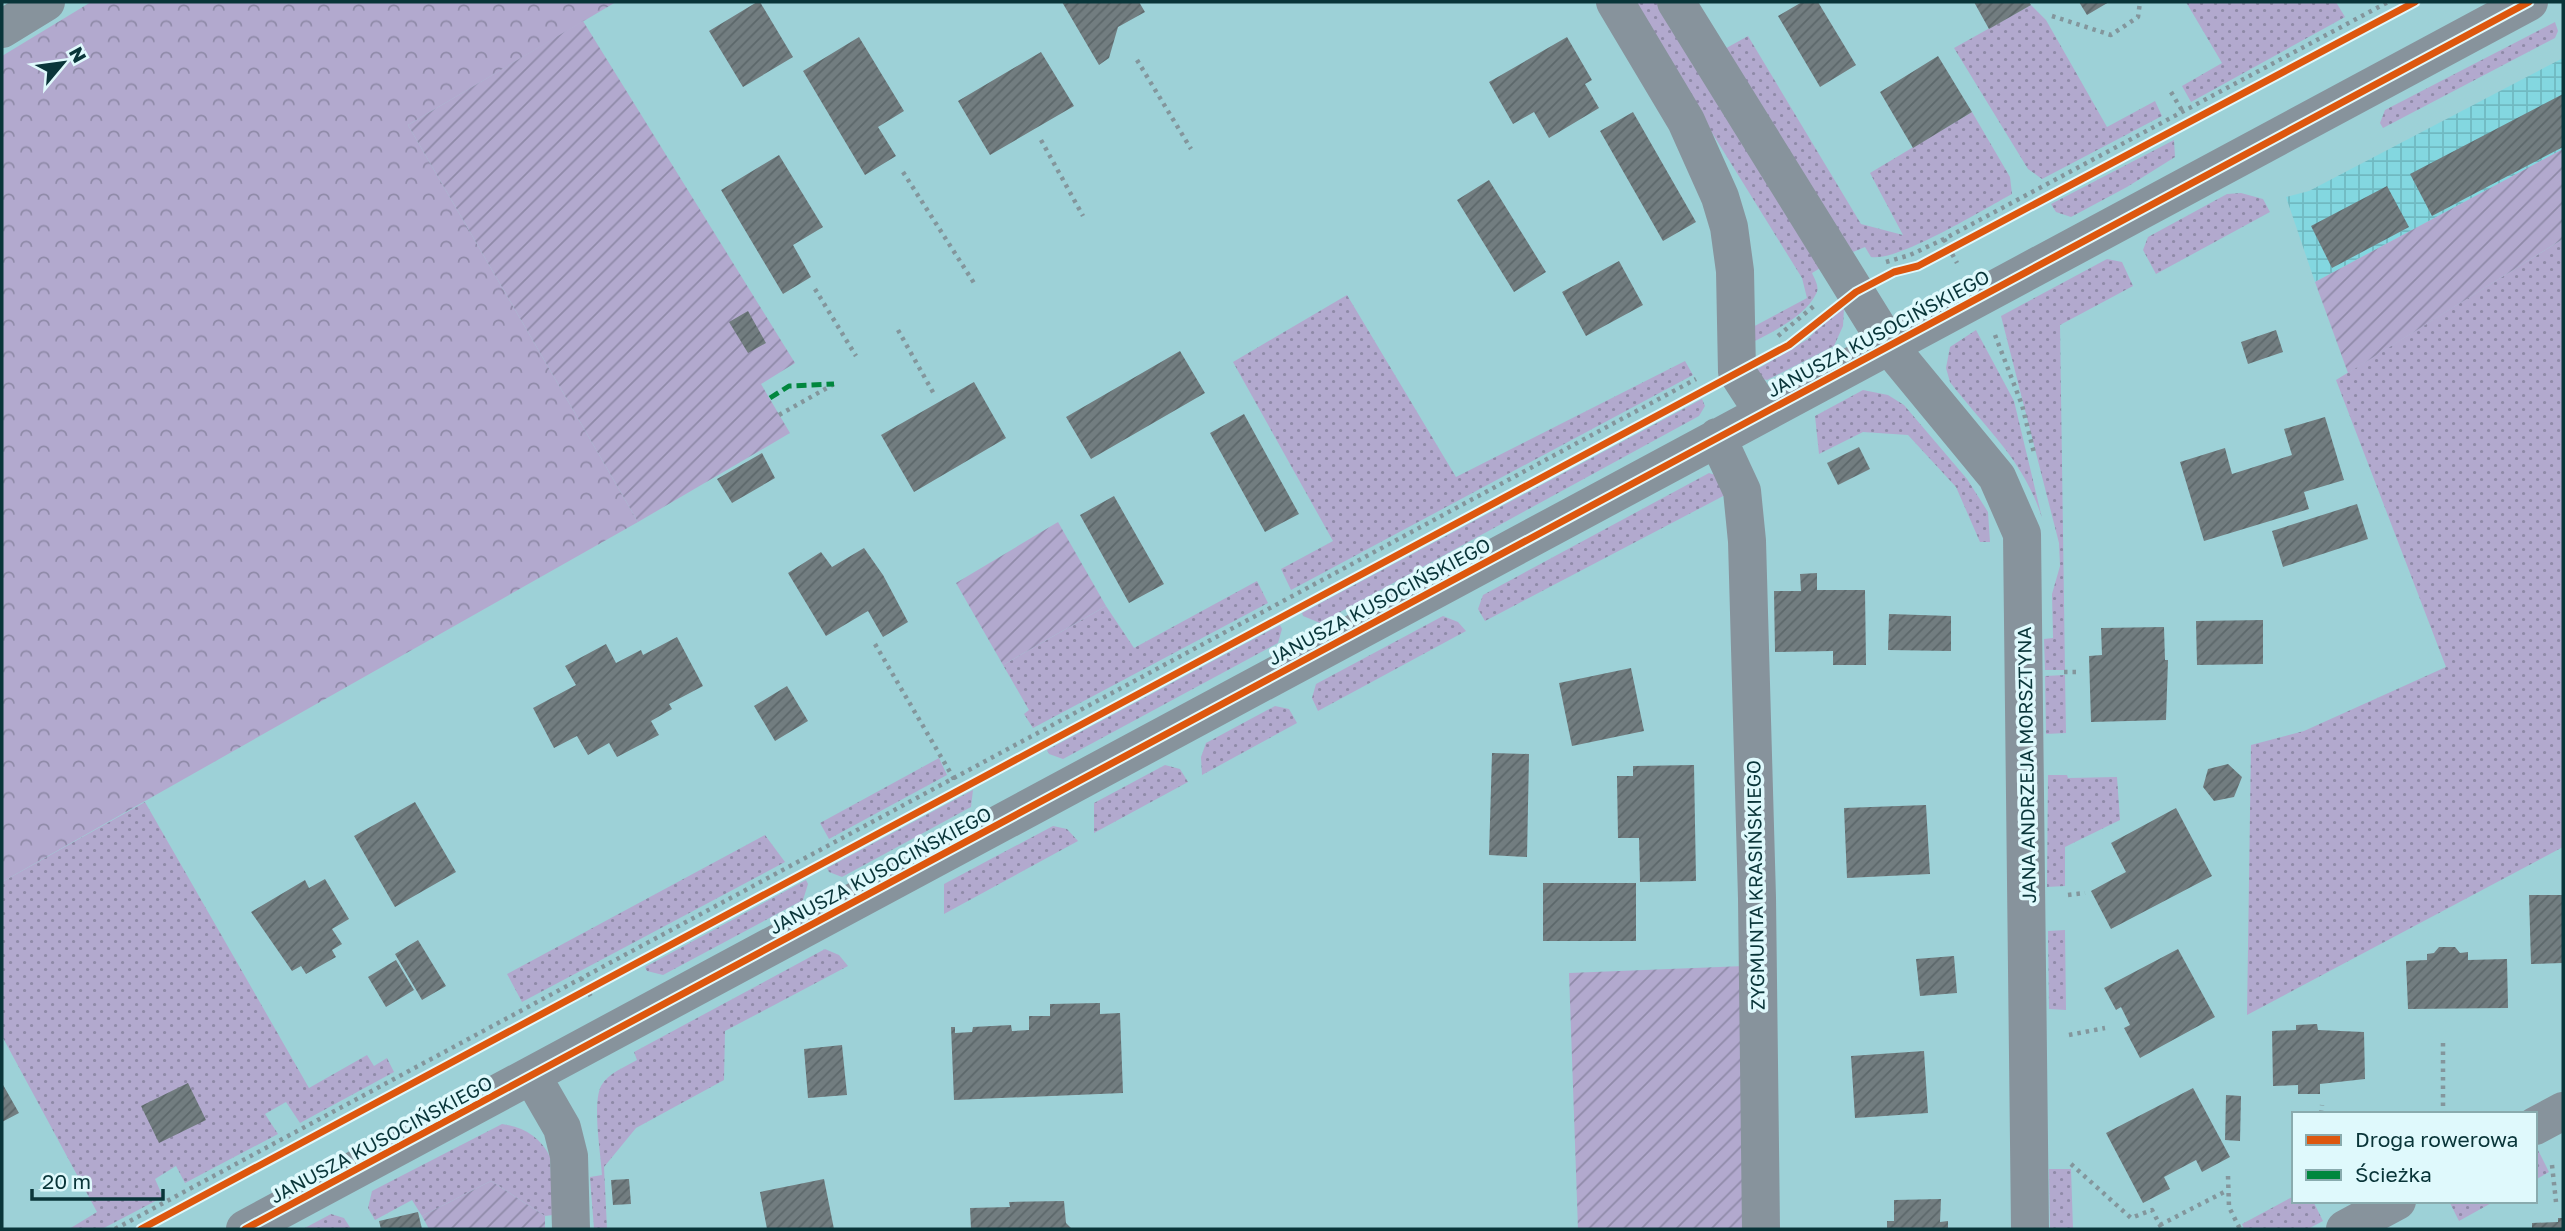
<svg xmlns="http://www.w3.org/2000/svg" width="2565" height="1231" viewBox="0 0 2565 1231" font-family="'Golos Text',sans-serif">
<style>
.industrial{fill:url(#industrial-grid)}
.grass{fill:url(#grass-dots)}
.forest{fill:url(#forest-crowns)}
.garden{fill:url(#garden-furrows)}
.building{fill:url(#building-hatch)}
.lines{fill:none;stroke-linecap:round;stroke-linejoin:round}
.path{stroke:#83969c;stroke-width:4.5;stroke-dasharray:3.5 5;stroke-linecap:butt}
.minor{stroke:#87939c;stroke-width:38}
.quiet{stroke:#00873e;stroke-width:5;stroke-dasharray:10 5;stroke-linecap:butt}
.cycleway-casing{stroke:#dff9fc;stroke-width:11}
.cycleway{stroke:#dd570e;stroke-width:7}
.labels{text-anchor:middle;dominant-baseline:central;stroke-width:7;stroke-linejoin:round;paint-order:stroke}
.street-label{font-size:19px;fill:#093539;stroke:#dff9fc}
</style>
<defs>
<pattern id="industrial-grid" width="8" height="8" patternUnits="userSpaceOnUse" patternTransform="scale(1.75)"><rect width="8" height="8" fill="#83d7e0"/><path d="M0 4h8M4 0v8" fill="none" stroke="#70b9c1"/></pattern>
<pattern id="grass-dots" width="8" height="8" patternUnits="userSpaceOnUse" patternTransform="scale(1.75)"><rect width="8" height="8" fill="#b2a9ce"/><path d="M2 2h.1M6 6h.1" fill="none" stroke="#8f8aa8" stroke-width="1.8" stroke-linecap="round"/></pattern>
<pattern id="forest-crowns" width="20" height="18" patternUnits="userSpaceOnUse" patternTransform="scale(1.75)"><rect width="20" height="18" fill="#b2a9ce"/><path d="M2 6a3 3 0 1 1 6 0M12 15a3 3 0 1 1 6 0" fill="none" stroke="#8f8aa8"/></pattern>
<pattern id="garden-furrows" width="10" height="10" patternUnits="userSpaceOnUse" patternTransform="scale(1.75)"><rect width="10" height="10" fill="#b2a9ce"/><path d="M-1 1l2-2M0 10L10 0M9 11l2-2" fill="none" stroke="#8f8aa8"/></pattern>
<pattern id="building-hatch" width="6" height="6" patternUnits="userSpaceOnUse" patternTransform="scale(1.75)"><rect width="6" height="6" fill="#727d80"/><path d="M-1 1l2-2M0 6l6-6M5 7l2-2" fill="none" stroke="#5c676a"/></pattern>
</defs>
<rect width="100%" height="100%" fill="#9dd1d7"/>
<path class="industrial" d="M2563,58V149L2315,282L2286,197L2309,191Z"/>
<path class="grass" d="M1631,2H1667L1827,264L1812,273C1815,280 1820,287 1816,294C1805,317 1770,333 1749,344L1751,328L1807,298L1802,278Z
M2186,2H2336L2345,17L2191,102L2182,86L2222,63Z
M2031,5L2046,20L2107,127L2155,101L2162,116L2042,179L2028,169L1954,48Z
M2555,22L2558,31L2555,38L2383,128L2380,123L2385,110Z
M1748,36L1861,224L1903,235L1870,173L1972,112L2010,177L2012,194C1984,209 1898,262 1871,257L1865,247L1853,252L1721,51Z
M2174,140L2175,157L2127,187L2071,217L2056,212L2051,204Z
M2241,193L2263,199L2270,212L2156,274L2143,250L2148,237L2227,194Z
M2563,239V847L2247,1015L2251,745L2304,731L2446,667L2336,380Z
M2107,259L2122,262L2133,286L2060,325L2065,670H2045L2044,639L2053,638L2052,594L2060,566L2059,543L2001,316Z
M1347,295L1456,477L1685,361L1693,375L1291,590L1281,569L1333,541L1233,362Z
M1844,308L1843,326L1834,346L1767,380L1753,376L1751,373L1808,339L1827,319Z
M1976,330L2014,401L2042,518C2024,460 1985,428 1950,382L1946,368L1950,347Z
M1863,390L1888,395L1904,405L1967,479L1988,512L1990,542H1980L1956,487L1908,435L1863,432L1819,454L1815,416Z
M1702,399L1705,406L1699,416L1320,623L1303,616L1302,613Z
M1709,473L1722,477L1729,493L1485,621L1478,609L1483,595Z
M1257,581L1268,603L1033,728L1024,714L1029,710L1003,665L1106,606L1134,648Z
M1443,616L1458,622L1466,631L1318,711L1312,698L1316,684Z
M1280,625L1282,629L1278,643L1063,759L1049,754L1047,750Z
M2065,675L2066,733L2046,734L2045,676Z
M1275,706L1289,709L1297,723L1202,775L1201,757L1206,743Z
M939,758L947,775L829,839L820,823Z
M1165,765L1180,769L1188,782L1094,833V803Z
M2048,775H2067L2068,778L2117,777L2120,820L2065,847V886L2047,887Z
M973,790L971,807L842,877L829,872L827,868Z
M145,802L309,1088L367,1055L374,1066L387,1058L394,1072L300,1123L286,1102L265,1114L278,1134L185,1183L176,1166L155,1179L163,1197L102,1229H69L97,1212L2,1036V882Z
M1053,826L1067,829L1078,841L944,914V884Z
M765,835L785,862L522,1002L507,974Z
M806,880L808,884L803,900L663,975L647,971L645,967Z
M2065,930L2066,1010L2049,1009L2048,931Z
M825,949L839,955L848,966L725,1031L724,1080L636,1128L604,1167L607,1229H594L590,1177L602,1175C601,1154 592,1105 601,1086C608,1073 625,1067 637,1060L634,1052Z
M502,1124C523,1127 541,1137 550,1157L553,1215L545,1216L491,1181L422,1216L412,1200L375,1220L368,1208L372,1191Z
M2535,1144L2549,1172L2535,1180Z
M2049,1169H2071L2073,1229H2050Z
M2294,1196V1201H2313L2323,1221L2308,1229H2244L2242,1224Z
M2449,1201H2495L2459,1221Z
M331,1214L344,1218L351,1229H303Z"/>
<path class="forest" d="M91,2H616L408,125L638,522L2,882V56Z"/>
<path class="garden" d="M583,21L795,363L761,384L790,433L638,522L408,125Z
M2563,149V239L2348,373L2315,282Z
M1058,522L1106,606L1003,665L956,583Z
M1744,966L1747,1229H1578L1569,973Z
M491,1181L545,1216V1229H429L422,1216Z"/>
<path class="building" d="M757,2H760L793,57L743,87L709,31Z
M1062,2H1139L1145,12L1118,27L1109,58L1099,65Z
M1802,2H1818L1856,65L1820,87L1778,16Z
M1974,2H2029L2031,5L1989,29Z
M2079,2H2109L2087,15Z
M859,37L904,111L878,127L896,156L865,175L803,71Z
M1567,37L1592,80L1585,84L1599,108L1549,138L1534,112L1513,124L1489,82Z
M1041,52L1074,106L990,155L958,101Z
M1938,56L1972,112L1913,148L1880,92Z
M2563,94V147L2432,216L2410,174Z
M1633,112L1696,222L1663,241L1600,131Z
M779,155L823,227L793,245L811,277L783,294L721,190Z
M1489,180L1546,272L1514,292L1457,200Z
M2387,186L2409,227L2332,268L2311,226Z
M1619,261L1643,305L1586,336L1562,292Z
M748,311L766,343L748,353L729,322Z
M2276,330L2283,352L2248,364L2241,342Z
M1180,351L1205,393L1091,459L1066,417Z
M974,382L1006,438L914,492L881,435Z
M1244,414L1299,514L1265,532L1210,433Z
M2325,417L2344,480L2304,492L2309,509L2204,541L2180,462L2225,448L2232,474L2292,455L2284,429Z
M1859,447L1870,469L1838,485L1827,463Z
M762,453L775,478L732,503L717,479Z
M1114,496L1164,584L1129,603L1080,515Z
M2357,504L2368,539L2283,567L2272,531Z
M864,548L883,575L908,622L883,637L868,611L826,636L788,573L821,552L832,567Z
M1817,573V590H1865L1866,665H1833V651L1775,652L1774,591H1801L1800,574Z
M1889,614L1951,616V651L1888,650Z
M2263,620V664L2197,665L2196,621Z
M2164,627L2165,660H2168L2166,720L2091,722L2089,656L2102,655L2101,628Z
M677,637L703,686L669,704L672,709L651,721L659,735L617,757L609,743L588,755L577,736L554,748L533,708L576,685L565,666L606,644L616,663L641,650L643,655Z
M1631,668L1644,731L1572,746L1559,683Z
M787,686L808,721L775,741L754,706Z
M1492,753L1529,754L1527,857L1489,855Z
M2228,764L2242,777L2234,797L2214,801L2203,787L2208,769Z
M1694,765L1696,881L1640,882L1639,838H1618L1617,776H1633V766Z
M415,802L456,872L395,907L354,836Z
M1926,805L1930,874L1847,878L1844,808Z
M2176,808L2212,876L2111,929L2091,891L2126,872L2111,843Z
M325,879L349,919L332,929L342,944L332,950L336,957L306,974L301,966L292,971L251,912L305,880L309,888Z
M1543,883H1636V941H1543Z
M2529,895H2563V963L2531,964Z
M418,940L446,986L422,1000L395,954Z
M2439,947H2455L2460,953L2468,952V960L2507,959L2508,1008L2408,1009L2406,961L2427,960V954L2434,953Z
M2178,949L2215,1017L2140,1058L2124,1028L2130,1025L2121,1007L2116,1010L2104,988Z
M1954,956L1957,993L1920,996L1916,959Z
M396,960L414,990L386,1007L368,977Z
M1100,1003V1014L1120,1013L1123,1093L954,1100L951,1027H955V1033L972,1032L973,1027L1011,1025L1012,1031L1029,1030V1016H1050V1004Z
M2317,1024L2318,1030L2364,1032L2365,1079L2320,1084V1094H2298V1085L2273,1086L2272,1031L2296,1030V1025Z
M842,1045L847,1095L808,1098L804,1049Z
M1924,1051L1928,1113L1855,1118L1851,1056Z
M2,1083L19,1113L2,1122Z
M188,1083L206,1120L159,1143L141,1106Z
M2193,1088L2230,1157L2202,1172L2196,1160L2164,1177L2170,1189L2143,1203L2106,1133Z
M2226,1095L2241,1096L2240,1141L2225,1140Z
M629,1179L631,1204L613,1205L611,1180Z
M824,1179L834,1229H767L760,1192Z
M1941,1199L1940,1222L1948,1221V1229H1887V1221H1894V1200Z
M1064,1201L1066,1223L1072,1229H971L970,1208L1010,1207L1009,1202Z
M418,1212L422,1229H381L379,1221Z
M2558,1218H2563V1229H2532V1223L2558,1222Z"/>
<g class="lines">
<path class="path" d="M2052,16L2111,35L2138,17L2140,2
M1137,60L1191,149
M2171,92L2183,112
M1041,140L1083,216
M903,172L974,283
M1944,239L1957,263
M1886,262L1910,255L1944,239L2388,2
M815,289L856,356
M898,330L934,394
M1995,335L2022,405L2034,453
M1778,336L1814,306
M779,415L834,384
M875,644L954,779
M2064,672H2080
M2068,895L2085,893
M581,978L591,997
M2069,1035L2105,1028
M2443,1043V1114
M2321,1114L2322,1105
M2071,1164L2131,1218L2152,1210L2162,1229
M2552,1165L2556,1202
M2228,1176L2229,1207L2240,1229
M2160,1225L2228,1190
M115,1229L1696,379"/>
<path class="minor" d="M1615,2L1686,121L1720,197L1729,227L1735,271L1737,372L1763,412
M1676,2L1889,346L1997,477L2022,534L2030,1229
M2,29L46,2
M1717,437L1742,491L1747,541L1757,898L1761,1229
M532,1076L562,1128L569,1156L571,1229
M2535,1126L2563,1111
M245,1229L2529,2
M2345,1229L2397,1201"/>
<path class="quiet" d="M770,398L789,386L834,384"/>
<g class="cycleway-casing">
<path id="cycleway" d="M141,1229L1789,345L1856,292L1894,272L1918,266L2415,2
M245,1229L2529,2"/>
</g>
<use href="#cycleway" class="cycleway"/>
</g>
<g class="labels">
<g class="street-label">
<text transform="translate(1878 333) rotate(-28)">JANUSZA KUSOCIŃSKIEGO</text>
<text transform="translate(1379 601) rotate(-28)">JANUSZA KUSOCIŃSKIEGO</text>
<text transform="translate(2026 765) rotate(-91)">JANA ANDRZEJA MORSZTYNA</text>
<text transform="translate(880 870) rotate(-28)">JANUSZA KUSOCIŃSKIEGO</text>
<text transform="translate(1755 885) rotate(-91)">ZYGMUNTA KRASIŃSKIEGO</text>
<text transform="translate(381 1139) rotate(-28)">JANUSZA KUSOCIŃSKIEGO</text>
</g>
</g>
<rect width="2565" height="1231" fill="none" stroke="#093539" stroke-width="7"/>
<rect x="2292" y="1112" width="245" height="91" fill="#dff9fc" stroke="#89abae" stroke-width="2"/>
<rect x="2306" y="1135" width="35" height="10" fill="#dd570e" stroke="#89abae" stroke-width="2"/>
<text x="2355" y="1147" font-size="21" fill="#093539">Droga rowerowa</text>
<rect x="2306" y="1170" width="35" height="10" fill="#00873e" stroke="#89abae" stroke-width="2"/>
<text x="2355" y="1182" font-size="21" fill="#093539">Ścieżka</text>
<g transform="translate(63 63) rotate(61)" stroke="#dff9fc" stroke-width="5" paint-order="stroke">
<path d="M0-5L12 26L0 18L-12 26Z" fill="#093539"/>
<text y="-10" font-size="19" font-weight="bold" text-anchor="middle" fill="#093539">N</text>
</g>
<path d="M32 1189v10h131v-10" fill="none" stroke="#093539" stroke-width="3.5"/>
<text x="42" y="1189" font-size="21" fill="#093539" stroke="#dff9fc" stroke-width="5" paint-order="stroke">20 m</text>
</svg>
